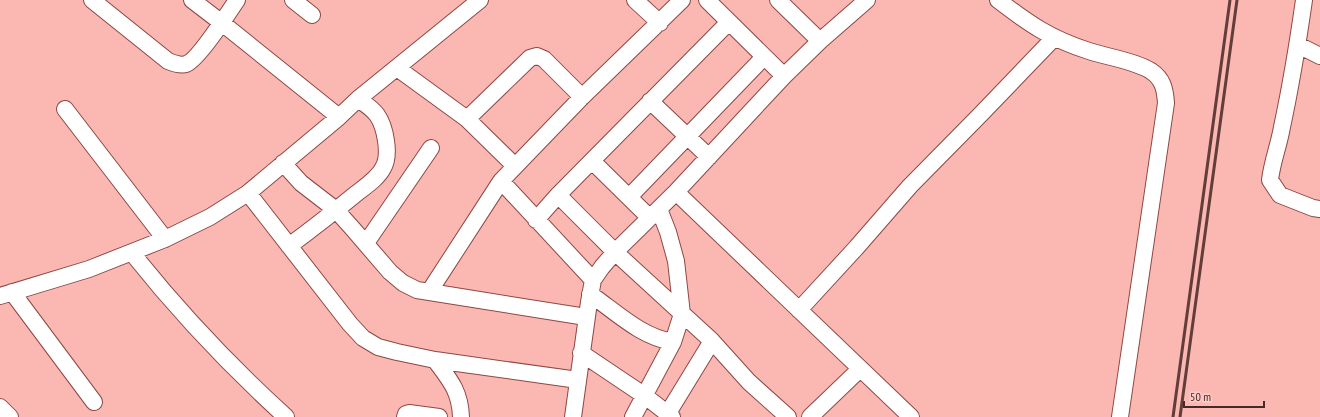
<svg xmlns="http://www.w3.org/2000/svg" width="1320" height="417" viewBox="0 0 1320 417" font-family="'PT Sans Narrow',sans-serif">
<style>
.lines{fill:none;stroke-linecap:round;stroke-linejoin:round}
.minor-casing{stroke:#8e4743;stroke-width:18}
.minor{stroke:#fff;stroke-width:16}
.rail{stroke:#623d3a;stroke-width:3}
</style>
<rect width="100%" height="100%" fill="#fbb8b3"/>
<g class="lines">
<g class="minor-casing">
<path id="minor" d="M92,0L168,61C173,63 180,66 186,64C197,61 229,12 237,0
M192,0L222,23L339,117
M293,0L312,15
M635,0L660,23
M707,0L784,76L820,41L867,0
M778,0L820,41
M998,0C1029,24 1051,39 1089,51C1107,57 1135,61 1151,71C1163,79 1165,89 1166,103L1120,417
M1304,0C1298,42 1291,85 1282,127C1279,145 1272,162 1270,180L1280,195L1313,208L1320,209
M1298,45L1320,56
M397,68L467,119L515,166
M650,101L709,157
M65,109L165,239
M467,119L530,58L537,56L544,59L582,97
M592,161L650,218
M283,163L301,183L336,210L353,229L390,272L403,283L417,290L442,294L586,317
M676,192L911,417
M248,193L350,324L363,338L378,347L397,352L435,360L578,380
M558,195L615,252L712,341L749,382L788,417
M629,197L764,57
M536,220L558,195L729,22
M366,243L431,148
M289,246C312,229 335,211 357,193C366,186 378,178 383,168C391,155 385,126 377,115C372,108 365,104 358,99
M132,253C179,312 230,366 286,417
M593,280L501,181L582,97L682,0
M12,292L94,402
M429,292L501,181
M590,294C616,312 641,337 673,342
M0,296L89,269L165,239L210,217L248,193L339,117L358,99L480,0
M799,310L856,248L910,186L981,114L1054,38
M581,353L645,396L672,417
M435,360C450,380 460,391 461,417
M0,407L10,417
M668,413L712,341
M405,417L406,414L409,413L439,417
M573,417L589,302L593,280L602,267L615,252L676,192L784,76
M633,417L673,342L682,314L676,261L668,232L659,209
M810,417L860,369"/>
</g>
<use href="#minor" class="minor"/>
<path class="rail" d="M1173,417L1230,0
M1180,417L1237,0"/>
</g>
<path d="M1184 401v6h80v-6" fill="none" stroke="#482826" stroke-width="2"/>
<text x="1190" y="401" font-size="12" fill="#482826" stroke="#fecac6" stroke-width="3" paint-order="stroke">50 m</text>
</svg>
